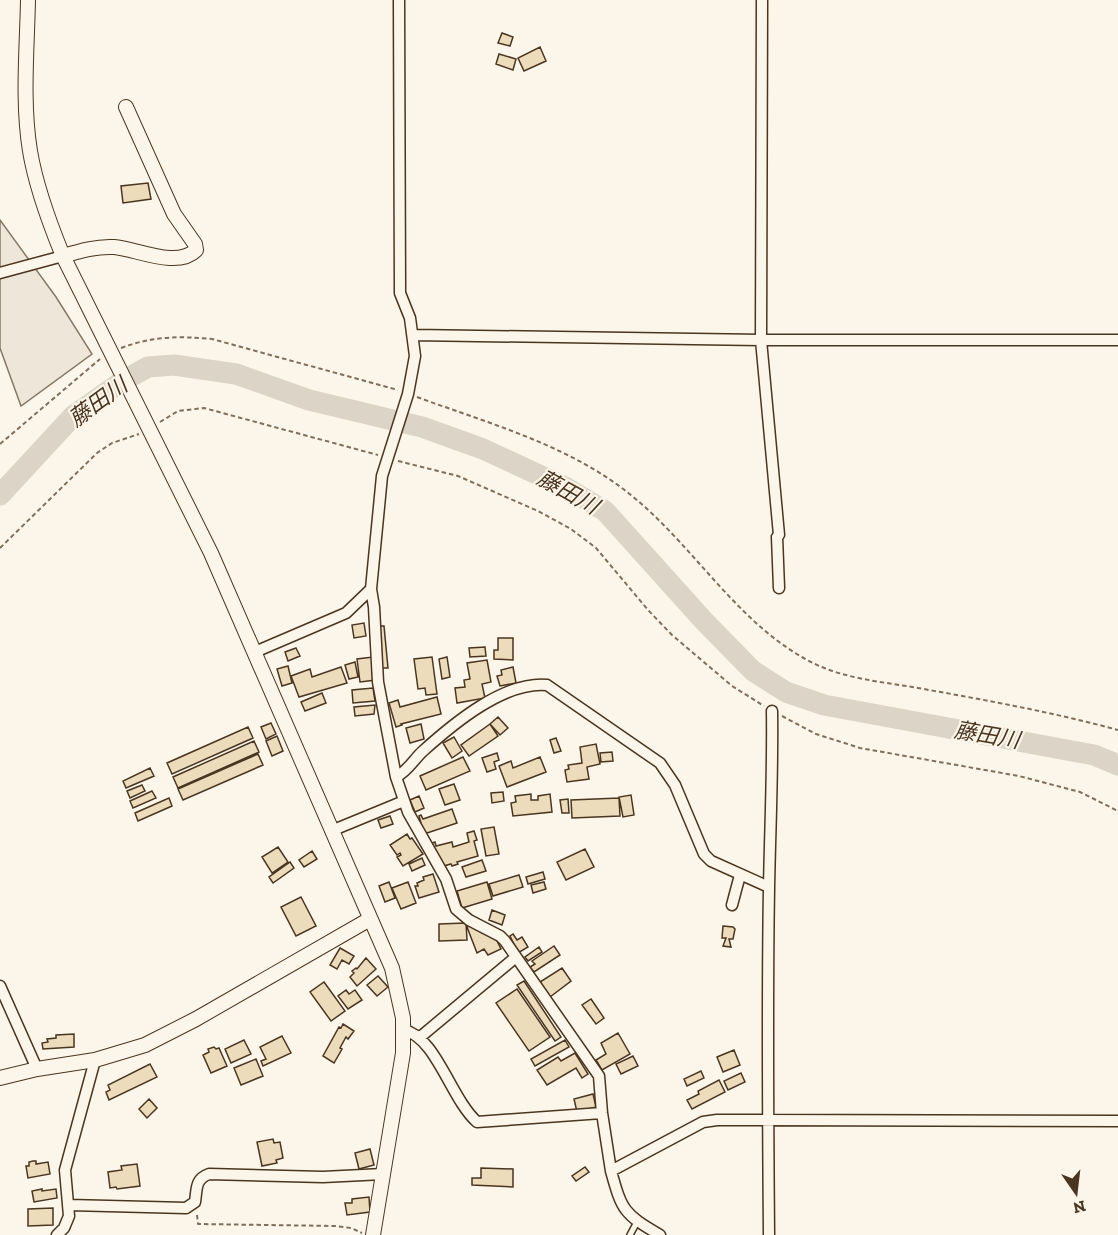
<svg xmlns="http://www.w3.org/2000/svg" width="1118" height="1235" viewBox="0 0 1118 1235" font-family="'Zilla Slab','Noto Sans JP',serif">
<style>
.green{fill:#ede6d9;stroke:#887966;stroke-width:1.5}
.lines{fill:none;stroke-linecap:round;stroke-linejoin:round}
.river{stroke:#dcd4c6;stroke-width:21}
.building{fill:#ecdcbc;stroke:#4a3520;stroke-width:1.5}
.service-casing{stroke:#4a3520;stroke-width:8}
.minor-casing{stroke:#4a3520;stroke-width:13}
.tertiary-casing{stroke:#4a3520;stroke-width:16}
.path{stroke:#7f6f5c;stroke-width:2;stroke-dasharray:4.5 3;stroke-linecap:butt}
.service{stroke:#fbf6e9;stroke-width:5}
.minor{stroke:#fbf6e9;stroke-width:10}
.tertiary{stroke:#fbf6e9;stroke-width:14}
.labels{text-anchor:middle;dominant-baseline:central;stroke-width:4.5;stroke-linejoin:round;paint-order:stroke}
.water-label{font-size:22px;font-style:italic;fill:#4a3520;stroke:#fbf6e9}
</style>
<rect width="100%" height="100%" fill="#fbf6e9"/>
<path class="green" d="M0,220L56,297L92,354L21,406L0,348Z"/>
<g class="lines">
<path class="river" d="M0,495L74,415L121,382L148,367L174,365L236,374L309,400L422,427L483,449L565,487L605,511L704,621L753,671L786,692L824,705L1094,755L1118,765"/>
</g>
<path class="building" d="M502,33L513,37L510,46L498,43Z
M540,47L546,61L524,71L518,58Z
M499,54L516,59L513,70L496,64Z
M148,183L151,199L123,203L121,186Z
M364,623L366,636L354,638L352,625Z
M378,626H384L388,668H381Z
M498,638H513V660L494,659V650H498Z
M485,647L486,656L470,657L469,648Z
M296,648L300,656L288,661L285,652Z
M373,657L376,680L360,682L357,659Z
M432,657L437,694L426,695L425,688L418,689L414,659Z
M447,657L450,677L442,679L439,659Z
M487,660L491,682L482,684L485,698L457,703L455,688L465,687L464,680L470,679L467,663Z
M355,662L358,677L349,679L345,665Z
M288,666L292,683L282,686L277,669Z
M341,667L347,683L299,697L291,676L310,669L312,677Z
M513,667L516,683L500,686L497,676L502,675L501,670Z
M373,688L375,701L353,703L352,690Z
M322,693L326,703L305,711L301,702Z
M437,697L441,714L401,724L402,725L396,727L389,703L398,700L400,707Z
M375,705L374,714L355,716L354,707Z
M498,717L508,728L500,735L490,724Z
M271,723L276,734L266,739L261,727Z
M421,724L424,739L410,743L406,728Z
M490,724L498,736L469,756L461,745Z
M248,727L253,738L172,774L167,763Z
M277,736L283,751L272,756L266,741Z
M454,737L462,751L452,758L443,743Z
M556,738L561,751L554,753L550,740Z
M254,741L259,752L178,788L173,777Z
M596,744L600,764L587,767L589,779L567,782L565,770L569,769L568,765L582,763L580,747Z
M612,752L613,761L601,762L600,753Z
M497,753L499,760L494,762L496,769L487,772L482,758Z
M258,754L263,765L183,800L178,789Z
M463,757L470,771L426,790L420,776Z
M540,757L546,772L507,787L499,766L511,761L513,768Z
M150,768L154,776L126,788L123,781Z
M454,784L460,800L445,805L439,789Z
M142,785L145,791L130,798L127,791Z
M152,791L156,798L133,808L130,801Z
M503,792L504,801L492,803L491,793Z
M531,794V800H538V796L550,794L552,812L513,816L511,803L516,802L515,796Z
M631,795L634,815L623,817L619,797Z
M419,796L424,808L415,812L410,800Z
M169,798L172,806L138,821L135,813Z
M619,798L620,816L572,818L571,800Z
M568,799L569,813H562L560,800Z
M452,809L457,823L424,834L419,816L421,815L423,819Z
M390,816L393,824L381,828L378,820Z
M494,827L499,854L486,856L481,829Z
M474,831L477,840L474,841L478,856L457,862L458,864L452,866L451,864L440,867L432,843L435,842L436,846L452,842L453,847L469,842L467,833Z
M407,834L410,839L412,838L423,854L403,866L397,857L401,855L400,853L397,855L390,845Z
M278,847L288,862L272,873L262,857Z
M585,849L594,867L566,880L557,862Z
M312,851L317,859L304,867L299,860Z
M422,858L425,865L412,871L409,864Z
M482,860L486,871L466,877L462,867Z
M290,862L294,868L273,883L269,877Z
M543,872L545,879L528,884L526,877Z
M433,874L439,892L419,898L415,886H418L417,883L424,880L423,877Z
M519,875L523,887L493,896L489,884Z
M389,882L395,898L385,902L379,886Z
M408,882L416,903L401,909L392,888Z
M487,882L492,899L462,908L457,891Z
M544,882L546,889L533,893L531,885Z
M301,897L316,926L296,936L281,907Z
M492,910L505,915L502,925L489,920Z
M466,923L467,940L439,941V924Z
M471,925L479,927L482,933L488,930L493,933L501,949L488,955L484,949L477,953L467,927Z
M723,926L733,927L735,929L733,939H729L731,947L723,946L726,938H722Z
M513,934L517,940L522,937L528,947L518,953L510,936Z
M554,946L560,955L534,972L530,967L535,964L532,961Z
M539,947L542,952L528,961L525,957Z
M340,948L354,956L349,964L342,960L337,969L330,965Z
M366,958L376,969L357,986L350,977L354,973L352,971L356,968L357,969Z
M562,968L571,981L550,997L540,982Z
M378,976L388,987L377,996L367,985Z
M524,981L561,1037L555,1041L517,985Z
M324,982L345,1011L331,1021L310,992Z
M517,989L550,1037L529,1051L496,1003Z
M346,990L349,994L355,990L362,1000L348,1009L338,996Z
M591,999L604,1018L596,1024L582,1005Z
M343,1024L354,1031L348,1039L346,1037L340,1048L342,1049L334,1063L323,1056L339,1027L341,1028Z
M618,1033L630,1054L602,1070L596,1060L606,1054L601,1043Z
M74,1034V1047L43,1049L42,1043L48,1042L47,1039L56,1038V1035Z
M282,1036L291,1053L263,1066L261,1061L266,1059L260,1047Z
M244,1040L251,1054L231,1063L225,1049Z
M565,1040L569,1047L535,1066L531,1059Z
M214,1047L216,1049L219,1048L227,1066L211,1073L203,1055L209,1052L208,1049Z
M734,1050L740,1065L723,1072L717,1057Z
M575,1053L588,1074L582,1078L576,1068L547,1085L537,1070L558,1057L561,1061Z
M633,1056L638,1066L621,1074L616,1064Z
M256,1059L263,1076L241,1085L234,1068Z
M150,1064L157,1077L109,1100L106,1092L110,1090L108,1085Z
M701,1071L704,1078L687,1086L684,1079Z
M741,1073L745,1082L728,1090L724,1081Z
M719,1080L725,1092L692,1109L687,1100L699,1094L698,1091Z
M593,1094L596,1107L577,1112L574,1099Z
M149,1099L157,1108L147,1118L139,1109Z
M273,1139L274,1143L280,1142L283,1158L276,1160L277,1163L262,1166L257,1142Z
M370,1149L374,1165L359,1169L355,1153Z
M33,1161H36V1164L48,1162L50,1174L28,1178L26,1166H29V1162Z
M137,1164L140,1186L117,1189L116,1187L110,1188L108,1172L122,1170L121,1166Z
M585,1167L589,1172L576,1181L572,1176Z
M481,1168L513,1169V1187L472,1185V1178H481Z
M42,1189V1191L56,1189L57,1198L34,1202L32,1191Z
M369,1197L370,1212L347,1215L345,1203H352V1199Z
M53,1208V1225L28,1226V1209Z"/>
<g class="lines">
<g class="service-casing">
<path id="service" d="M630,1235L637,1222"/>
</g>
<g class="minor-casing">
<path id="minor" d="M399,0L400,293L410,318L415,356L408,394L382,476L371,589L374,607L378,682L396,777L408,812L446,879L456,909L469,920L500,936L505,941L599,1076L602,1113L611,1171L703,1122L717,1120L1118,1121
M762,0L761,340L779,535L777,537L779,588
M0,273L63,256
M414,335L761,340H1118
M255,652L346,613L371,589
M396,777C408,771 414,759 423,751C453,724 504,681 547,685L660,763L675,785L704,854L711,861L769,887
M331,831L404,801
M732,905L740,875
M0,986L37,1069
M404,1030C436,1037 451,1099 477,1122L602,1113
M419,1038L516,957
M611,1171C622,1211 624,1214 660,1235
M69,1205L186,1208L195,1202C197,1189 195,1179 209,1174L323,1177L383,1174
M57,1235L64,1228L69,1216L65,1170L95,1060
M769,1235C768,1120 767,1004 769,889C770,829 773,771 772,711"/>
</g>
<g class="tertiary-casing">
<path id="tertiary" d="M28,0C27,50 22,102 30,151C36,187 49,222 63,256L211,553L392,968L403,1018V1053L373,1235
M63,256C80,251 97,246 114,247C137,249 177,269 196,250L195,244L174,214L126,107
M0,1078L37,1069L95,1060L145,1045L196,1019L370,919"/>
</g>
<path class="path" d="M121,348C153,336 178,336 212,339L398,390
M417,397C493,425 576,447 638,501C698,552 741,627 813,663C845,679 884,682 918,688C985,700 1052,712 1118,730
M160,422L178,411L204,408L378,455
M0,444L100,359
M398,461L458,476L538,511L571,529L596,548L648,610L672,635L732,686L764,706
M0,548L97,453L112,443L139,434
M782,716L816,734L860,748L1019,776L1080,792L1118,811
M197,1215L198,1224L336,1226L351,1228L362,1233"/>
<use href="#service" class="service"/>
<use href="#minor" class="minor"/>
<use href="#tertiary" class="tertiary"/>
</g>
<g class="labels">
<g class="water-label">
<text transform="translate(98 402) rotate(-36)">藤田川</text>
<text transform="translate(568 492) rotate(29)">藤田川</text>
<text transform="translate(987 735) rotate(10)">藤田川</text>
</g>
</g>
<g transform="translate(1076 1193) rotate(166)" stroke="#fbf6e9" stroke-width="4.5" paint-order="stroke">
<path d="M0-4.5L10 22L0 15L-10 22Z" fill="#4a3520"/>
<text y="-9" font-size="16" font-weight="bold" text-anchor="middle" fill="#4a3520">N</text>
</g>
</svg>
